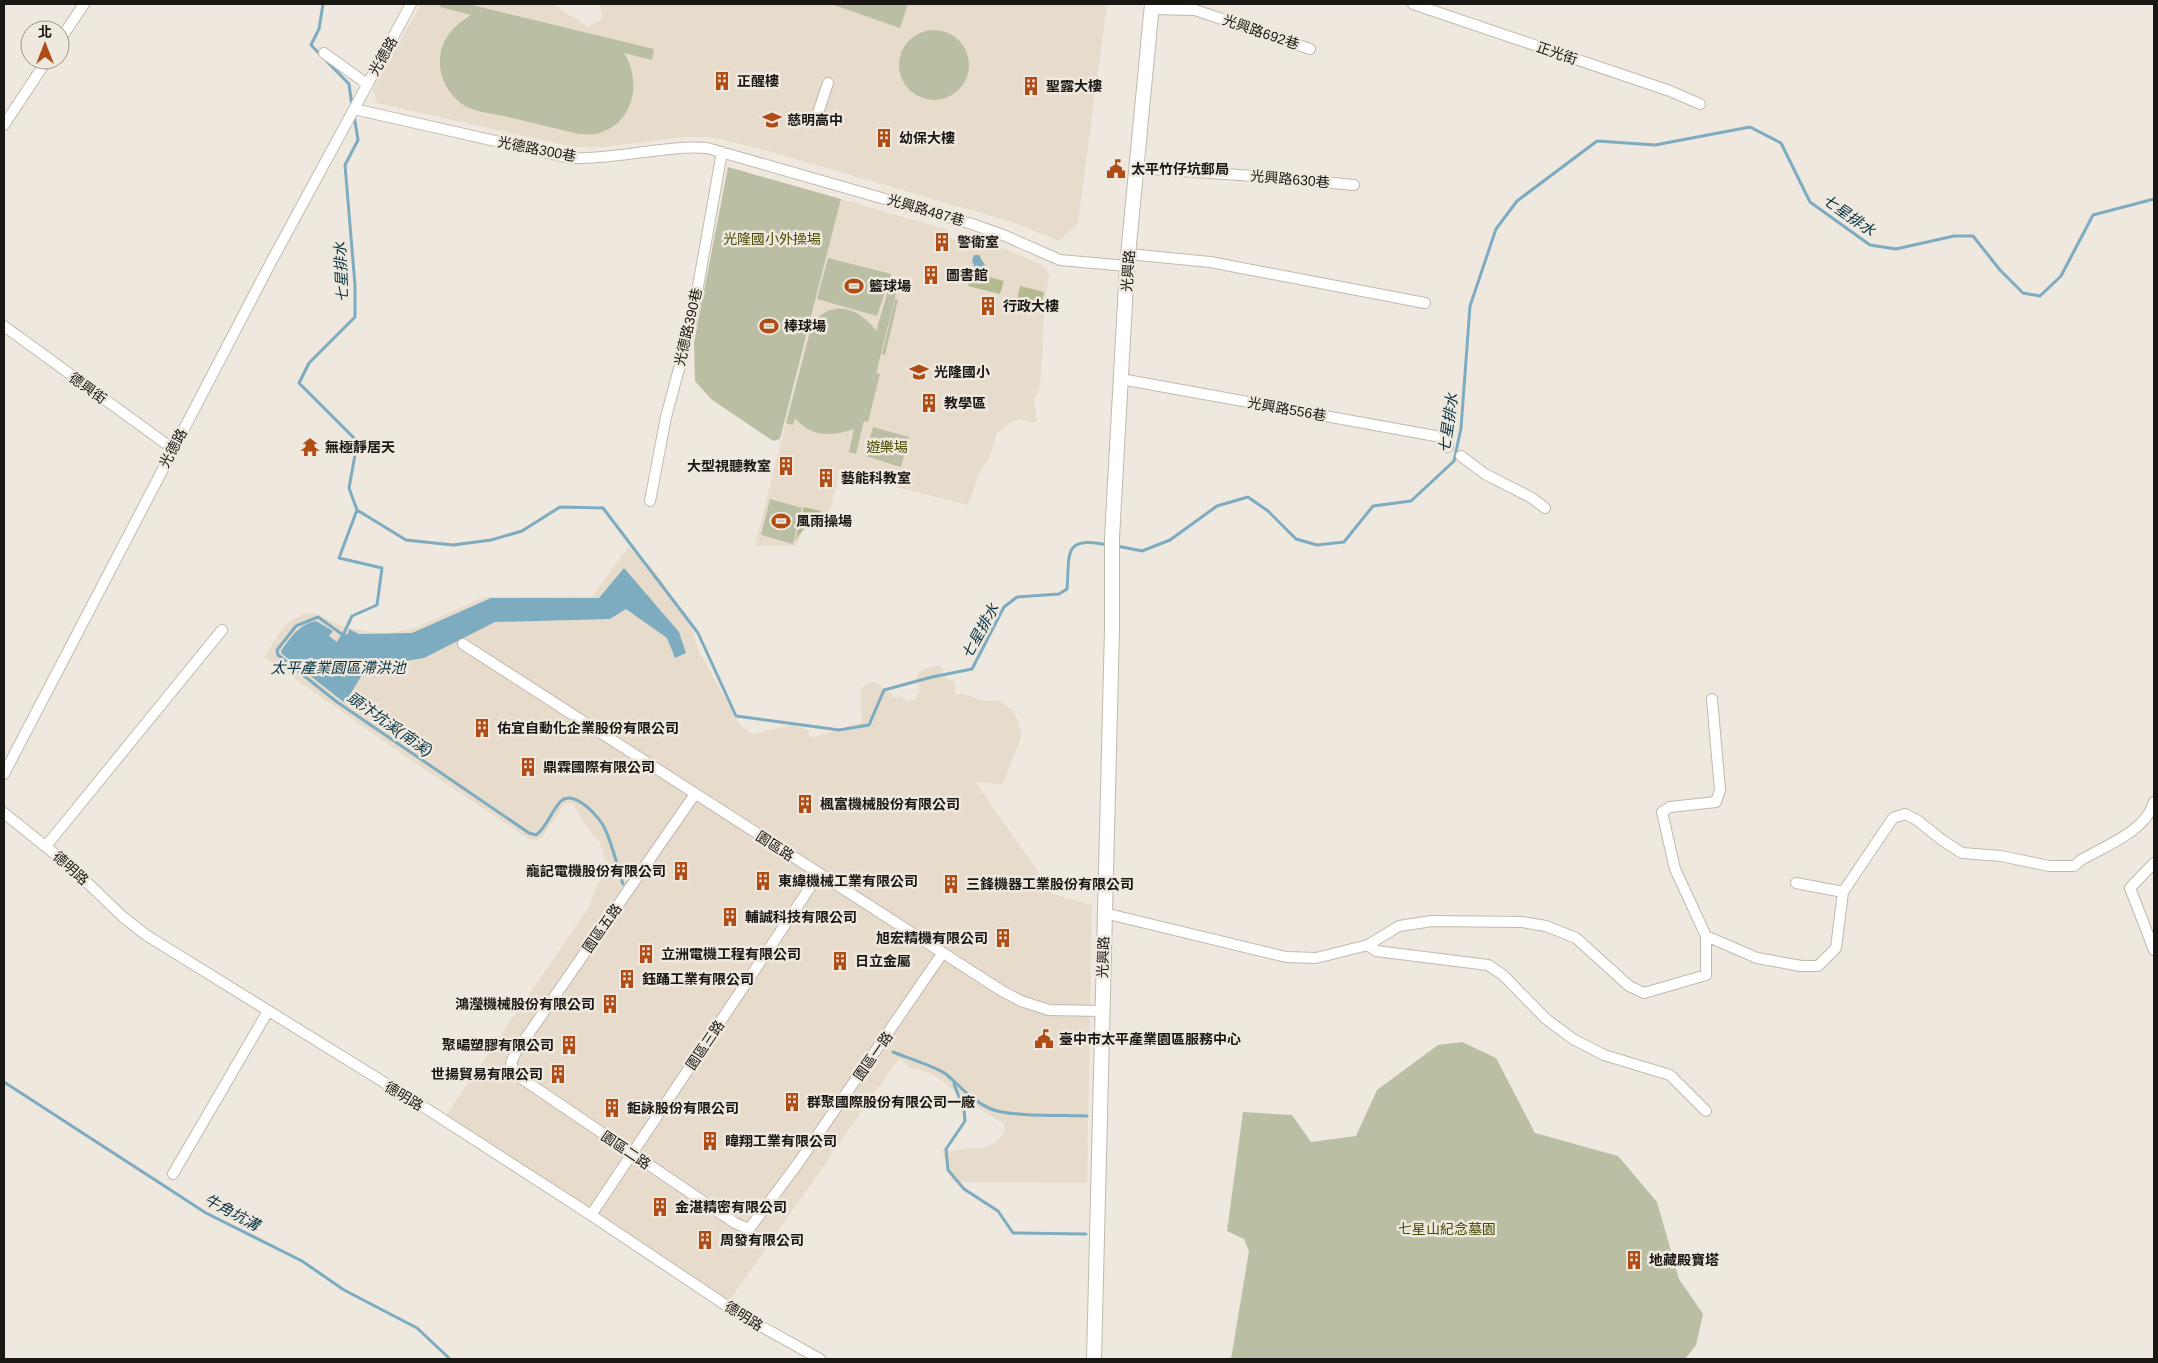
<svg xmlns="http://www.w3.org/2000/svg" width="2158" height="1363" viewBox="0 0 2158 1363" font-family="Helvetica,'Noto Sans TC',sans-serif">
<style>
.built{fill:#e7dccb}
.green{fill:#babea2}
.forest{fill:#b4ba90}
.water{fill:#7dacc1}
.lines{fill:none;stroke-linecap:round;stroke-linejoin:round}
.stream{stroke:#7dacc1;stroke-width:3}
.street-casing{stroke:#c0b9b0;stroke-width:12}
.secondary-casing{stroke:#c0b9b0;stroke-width:16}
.street{stroke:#fff;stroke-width:10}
.secondary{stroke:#fff;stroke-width:14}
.labels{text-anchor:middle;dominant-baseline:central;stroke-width:5;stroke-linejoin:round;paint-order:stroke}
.street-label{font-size:14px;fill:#191713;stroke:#efe8de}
.poi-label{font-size:14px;font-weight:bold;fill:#191713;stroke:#efe8de;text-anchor:start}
.park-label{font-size:14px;fill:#474c03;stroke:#efe8de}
.water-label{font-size:15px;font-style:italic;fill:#053040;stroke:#efe8de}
</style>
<rect width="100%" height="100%" fill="#efe8de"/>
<path class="built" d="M421,4H553L588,27L602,19L600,4H1107L1078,222L1060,241L1012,222L761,149L723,140L708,137H683L604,147H573L377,103L373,89Z
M841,199L948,230L952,239L958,241L966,243L978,239L1018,254L1042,265L1047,270L1049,275L1045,302L1041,375L1038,393L1034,399L1037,422L1032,423L1020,419L1011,422L997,433L989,458L980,471L968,505L895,487L841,469L829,513L816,520L802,532L796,546H755Z
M628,547L655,571L692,628L697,647L739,724L752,734L792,725L808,730V734L812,738L862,722L860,695L862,687L869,682H876L896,698L900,696L906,701L915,700L920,691L916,676L923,669L939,665L943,669L942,674L947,679L955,681V695L964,694L985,701L999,700L1013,711L1018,721L1022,735L1003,784L975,782L1055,895L1092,905L1087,1183L953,1182L942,1151L945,1147L950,1152L968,1148H983L996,1142L1004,1133V1124L969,1102L941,1080L929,1073L911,1068L899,1058L725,1307L442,1121L589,907L596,887L609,867L605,861L600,843L586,826L572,803L565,804L542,837L537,840L529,839L418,765L264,657L284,626L304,613L316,614L347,628L386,634L417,627L484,597L593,596Z"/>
<path class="green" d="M441,4H468L654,49L652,60L624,53C643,83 633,126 595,134C590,135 584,134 579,134C554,128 529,122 504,116C493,114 478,112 467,107C450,97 439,79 440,60C441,38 454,26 471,15L440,7Z
M831,4H908L900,28Z
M899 65a35 35 0 1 1 70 0a35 35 0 1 1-70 0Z
M728,167L841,199L780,439L773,441L711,399L695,381L694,343Z
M828,258L891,274L877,316L817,299Z
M888,291L896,293L873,386L876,373L880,374L868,422L864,421L856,454L849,452L854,429C831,437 811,437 795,418L793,425L786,423L812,324C832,298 860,308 876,331Z
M895,299L898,300L885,355L882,354Z
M873,427L909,437L901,467L865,456Z
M770,499L802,508L793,544L761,535Z
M1462,1042L1496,1058L1535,1133L1618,1156L1657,1202L1679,1279L1703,1314L1696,1345L1685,1359H1231L1249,1251L1244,1239L1227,1231L1243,1112L1292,1115L1311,1142L1356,1136L1377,1090L1438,1045Z"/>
<path class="forest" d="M971,272L1004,281L1000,294L968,286Z
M1020,286L1044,292L1041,306L1017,299Z
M804,507L821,511L822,515L802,531L795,541Z"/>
<path class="water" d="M974,255H979L986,267L983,272L976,270L972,261Z
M624,568L679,632L686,653L675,658L667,638L626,609L610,619L495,622L424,658L393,663L371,660L345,703L282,654L281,651C290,638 299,624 316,621L333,631L329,636L337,642L341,635L348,634L349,629L359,634L412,633L491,598H599Z"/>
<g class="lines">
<path class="stream" d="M323,4L319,29L311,45L349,84L352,106
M354,115L358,140L345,165L355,285V317L309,363L299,383L354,438L357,444L349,488L357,510L406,540L453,545L491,540L522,531L560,507L603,508L698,633L736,716L839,730L869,725L884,690L932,677L972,669L1004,607L1017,597L1059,594L1067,589C1070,554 1062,535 1108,545
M357,510L339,558L382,568L377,605L352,616L343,635L318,617L296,626L277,650L278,655L337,702L529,833L536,835C548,826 551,811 561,801C574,789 600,817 605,829C613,846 617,866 623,884
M1117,546L1142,551L1170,540L1217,506L1248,497L1268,511L1296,539L1317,545L1344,542L1373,506L1411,501L1454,461L1461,428L1470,306L1496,229L1517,201L1597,141L1655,145L1750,127L1781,143L1810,202L1870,245L1896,249L1954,236H1973L2000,270L2023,293L2040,296L2061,276L2093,215L2154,199
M893,1052C905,1057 937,1067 946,1074C961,1087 972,1101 991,1109C1010,1117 1064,1115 1087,1116
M4,1082L206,1213L302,1261L344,1290L417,1328L450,1359
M954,1084L964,1110L965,1121L946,1149L948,1170L964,1189L998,1211L1013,1233L1086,1234"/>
<g class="street-casing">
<path id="street" d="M1413,4L1670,91L1700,104
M1152,9L1195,10L1310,49
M60,40L84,4
M324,53L367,84
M354,109L570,158C616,160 662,145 707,148L972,224L1003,235L1060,260L1127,266
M816,119L828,83
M4,125L47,60
M1137,168L1282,178L1354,185
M1129,254L1210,262L1425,303
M4,326L173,449
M1121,379L1441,437L1448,447
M1461,456L1485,474L1532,498L1545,508
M650,501L666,417L692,320L722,152
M463,644L1002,991L1021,1001L1049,1010L1101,1011
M4,774L270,264L411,4
M695,794L516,1052L511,1063L515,1074L735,1223L749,1229L799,1162L942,954
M4,813L70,866L123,917L146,935L427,1109L591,1215L739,1314L820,1359
M46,846L222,630
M2154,863L2130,888L2154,950
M1796,883L1843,892
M1104,913L1286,957L1316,958L1368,945L1399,926L1432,921L1522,922L1546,926L1576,938L1629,986L1644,993L1706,975V936L1675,869L1662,812L1670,807L1716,802L1720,790L1712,699
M1706,936L1757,958L1801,966H1818L1836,948L1843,892L1893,818L1905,814L1917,820L1942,840L1962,853L2001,856L2049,866H2074L2081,860C2105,846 2146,831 2154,802
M1368,945L1376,951L1488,965L1503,975L1546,1019L1573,1039L1604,1055L1670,1075L1706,1111
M173,1174L268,1011
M591,1215L819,874"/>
</g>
<g class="secondary-casing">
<path id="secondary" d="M1094,1359L1112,628V538L1127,266L1152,4"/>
</g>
<use href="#street" class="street"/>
<use href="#secondary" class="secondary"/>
</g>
<defs>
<g id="building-bare" transform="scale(1.5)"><path d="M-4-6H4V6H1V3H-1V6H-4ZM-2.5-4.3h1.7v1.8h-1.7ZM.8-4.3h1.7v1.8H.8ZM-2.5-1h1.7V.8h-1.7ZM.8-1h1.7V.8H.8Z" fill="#b04d16" stroke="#efe8de" stroke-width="2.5" paint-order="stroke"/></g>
<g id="school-bare" transform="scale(1.5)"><path d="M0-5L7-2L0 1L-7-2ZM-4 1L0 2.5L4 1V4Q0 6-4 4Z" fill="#b04d16" stroke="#efe8de" stroke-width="2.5" paint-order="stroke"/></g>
<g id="civic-bare" transform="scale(1.5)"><path d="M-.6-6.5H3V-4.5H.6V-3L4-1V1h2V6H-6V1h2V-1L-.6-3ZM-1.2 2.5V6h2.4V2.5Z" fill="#b04d16" stroke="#efe8de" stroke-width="2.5" paint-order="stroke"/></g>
<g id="stadium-bare" transform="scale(1.5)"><path d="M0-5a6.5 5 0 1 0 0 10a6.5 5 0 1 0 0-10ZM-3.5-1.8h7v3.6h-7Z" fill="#b04d16" stroke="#efe8de" stroke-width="2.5" paint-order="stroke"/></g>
<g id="temple-bare" transform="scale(1.5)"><path d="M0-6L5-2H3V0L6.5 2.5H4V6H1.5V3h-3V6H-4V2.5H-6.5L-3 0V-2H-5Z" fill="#b04d16" stroke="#efe8de" stroke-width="2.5" paint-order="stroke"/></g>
</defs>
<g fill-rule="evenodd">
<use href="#building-bare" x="722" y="81"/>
<use href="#building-bare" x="1031" y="86"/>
<use href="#school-bare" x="772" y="120"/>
<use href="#building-bare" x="884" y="138"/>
<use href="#civic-bare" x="1116" y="169"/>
<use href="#building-bare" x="942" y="242"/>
<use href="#building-bare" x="931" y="275"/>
<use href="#stadium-bare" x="854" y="286"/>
<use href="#building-bare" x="988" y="306"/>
<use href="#stadium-bare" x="769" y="326"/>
<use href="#school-bare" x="919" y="372"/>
<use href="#building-bare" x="929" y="403"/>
<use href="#temple-bare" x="310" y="447"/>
<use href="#building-bare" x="786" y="466"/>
<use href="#building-bare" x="826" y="478"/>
<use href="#stadium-bare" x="781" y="521"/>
<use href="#building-bare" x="482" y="728"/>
<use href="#building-bare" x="528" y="767"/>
<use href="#building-bare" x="805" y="804"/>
<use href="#building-bare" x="681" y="871"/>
<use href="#building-bare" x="763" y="881"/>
<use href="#building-bare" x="951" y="884"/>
<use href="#building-bare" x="730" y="917"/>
<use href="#building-bare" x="1003" y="938"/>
<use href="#building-bare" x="646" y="954"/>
<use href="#building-bare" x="840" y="961"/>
<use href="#building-bare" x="627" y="979"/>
<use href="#building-bare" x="610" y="1004"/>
<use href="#civic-bare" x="1044" y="1039"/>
<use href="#building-bare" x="569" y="1045"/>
<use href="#building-bare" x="558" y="1074"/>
<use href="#building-bare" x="792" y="1102"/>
<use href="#building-bare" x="612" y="1108"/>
<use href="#building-bare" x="710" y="1141"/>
<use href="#building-bare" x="660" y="1207"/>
<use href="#building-bare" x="705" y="1240"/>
<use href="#building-bare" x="1634" y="1260"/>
</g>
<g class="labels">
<g class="street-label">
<text transform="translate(1261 32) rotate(19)">光興路692巷</text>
<text transform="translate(1557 53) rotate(19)">正光街</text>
<text transform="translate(383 56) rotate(-60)">光德路</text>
<text transform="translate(537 149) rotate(11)">光德路300巷</text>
<text transform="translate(1290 179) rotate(5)">光興路630巷</text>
<text transform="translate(926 210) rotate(16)">光興路487巷</text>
<text transform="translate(1128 271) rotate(-86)">光興路</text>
<text transform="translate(688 327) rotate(-77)">光德路390巷</text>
<text transform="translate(88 388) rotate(36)">德興街</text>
<text transform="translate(1287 409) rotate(10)">光興路556巷</text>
<text transform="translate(173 448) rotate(-62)">光德路</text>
<text transform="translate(775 846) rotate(33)">園區路</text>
<text transform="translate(71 868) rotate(42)">德明路</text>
<text transform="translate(602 928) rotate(-55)">園區五路</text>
<text transform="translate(1103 957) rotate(-88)">光興路</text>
<text transform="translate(705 1045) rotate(-56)">園區三路</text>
<text transform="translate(873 1056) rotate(-55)">園區一路</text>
<text transform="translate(404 1096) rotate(31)">德明路</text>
<text transform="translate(626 1150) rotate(34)">園區二路</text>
<text transform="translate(744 1316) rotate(32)">德明路</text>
</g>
<g class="poi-label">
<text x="737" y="81">正醒樓</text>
<text x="1046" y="86">聖露大樓</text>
<text x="787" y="120">慈明高中</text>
<text x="899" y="138">幼保大樓</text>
<text x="1131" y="169">太平竹仔坑郵局</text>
<text x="957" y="242">警衛室</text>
<text x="946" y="275">圖書館</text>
<text x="869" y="286">籃球場</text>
<text x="1003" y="306">行政大樓</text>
<text x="784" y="326">棒球場</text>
<text x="934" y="372">光隆國小</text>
<text x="944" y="403">教學區</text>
<text x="325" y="447">無極靜居天</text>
<text x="771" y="466" text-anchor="end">大型視聽教室</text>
<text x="841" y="478">藝能科教室</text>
<text x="796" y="521">風雨操場</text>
<text x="497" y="728">佑宜自動化企業股份有限公司</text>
<text x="543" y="767">鼎霖國際有限公司</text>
<text x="820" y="804">楓富機械股份有限公司</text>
<text x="666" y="871" text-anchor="end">巃記電機股份有限公司</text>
<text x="778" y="881">東緯機械工業有限公司</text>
<text x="966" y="884">三鋒機器工業股份有限公司</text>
<text x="745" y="917">輔誠科技有限公司</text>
<text x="988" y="938" text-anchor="end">旭宏精機有限公司</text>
<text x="661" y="954">立洲電機工程有限公司</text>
<text x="855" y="961">日立金屬</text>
<text x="642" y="979">鈺踊工業有限公司</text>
<text x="595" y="1004" text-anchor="end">鴻瀅機械股份有限公司</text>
<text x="1059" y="1039">臺中市太平產業園區服務中心</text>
<text x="554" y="1045" text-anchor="end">聚暘塑膠有限公司</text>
<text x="543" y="1074" text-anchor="end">世揚貿易有限公司</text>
<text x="807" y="1102">群聚國際股份有限公司一廠</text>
<text x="627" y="1108">鉅詠股份有限公司</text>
<text x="725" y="1141">暐翔工業有限公司</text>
<text x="675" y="1207">金湛精密有限公司</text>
<text x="720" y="1240">周發有限公司</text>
<text x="1649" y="1260">地藏殿寶塔</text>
</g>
<g class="park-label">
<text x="772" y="239">光隆國小外操場</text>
<text x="887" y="447">遊樂場</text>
<text x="1447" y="1229">七星山紀念墓園</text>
</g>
<g class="water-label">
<text transform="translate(1849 215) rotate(35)">七星排水</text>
<text transform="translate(341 272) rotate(-93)">七星排水</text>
<text transform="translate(1448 423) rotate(-82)">七星排水</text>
<text transform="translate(980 631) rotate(-61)">七星排水</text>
<text x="338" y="667">太平產業園區滯洪池</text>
<text transform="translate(390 724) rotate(35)">頭汴坑溪(南溪)</text>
<text transform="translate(232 1212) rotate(28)">牛角坑溝</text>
</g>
</g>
<rect width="2158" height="1363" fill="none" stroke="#191713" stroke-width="10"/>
<g transform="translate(45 45)"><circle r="24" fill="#efe8de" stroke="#99948d"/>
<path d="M0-4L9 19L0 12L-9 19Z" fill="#b04d16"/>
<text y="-8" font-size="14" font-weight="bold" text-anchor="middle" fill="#191713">北</text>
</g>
</svg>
